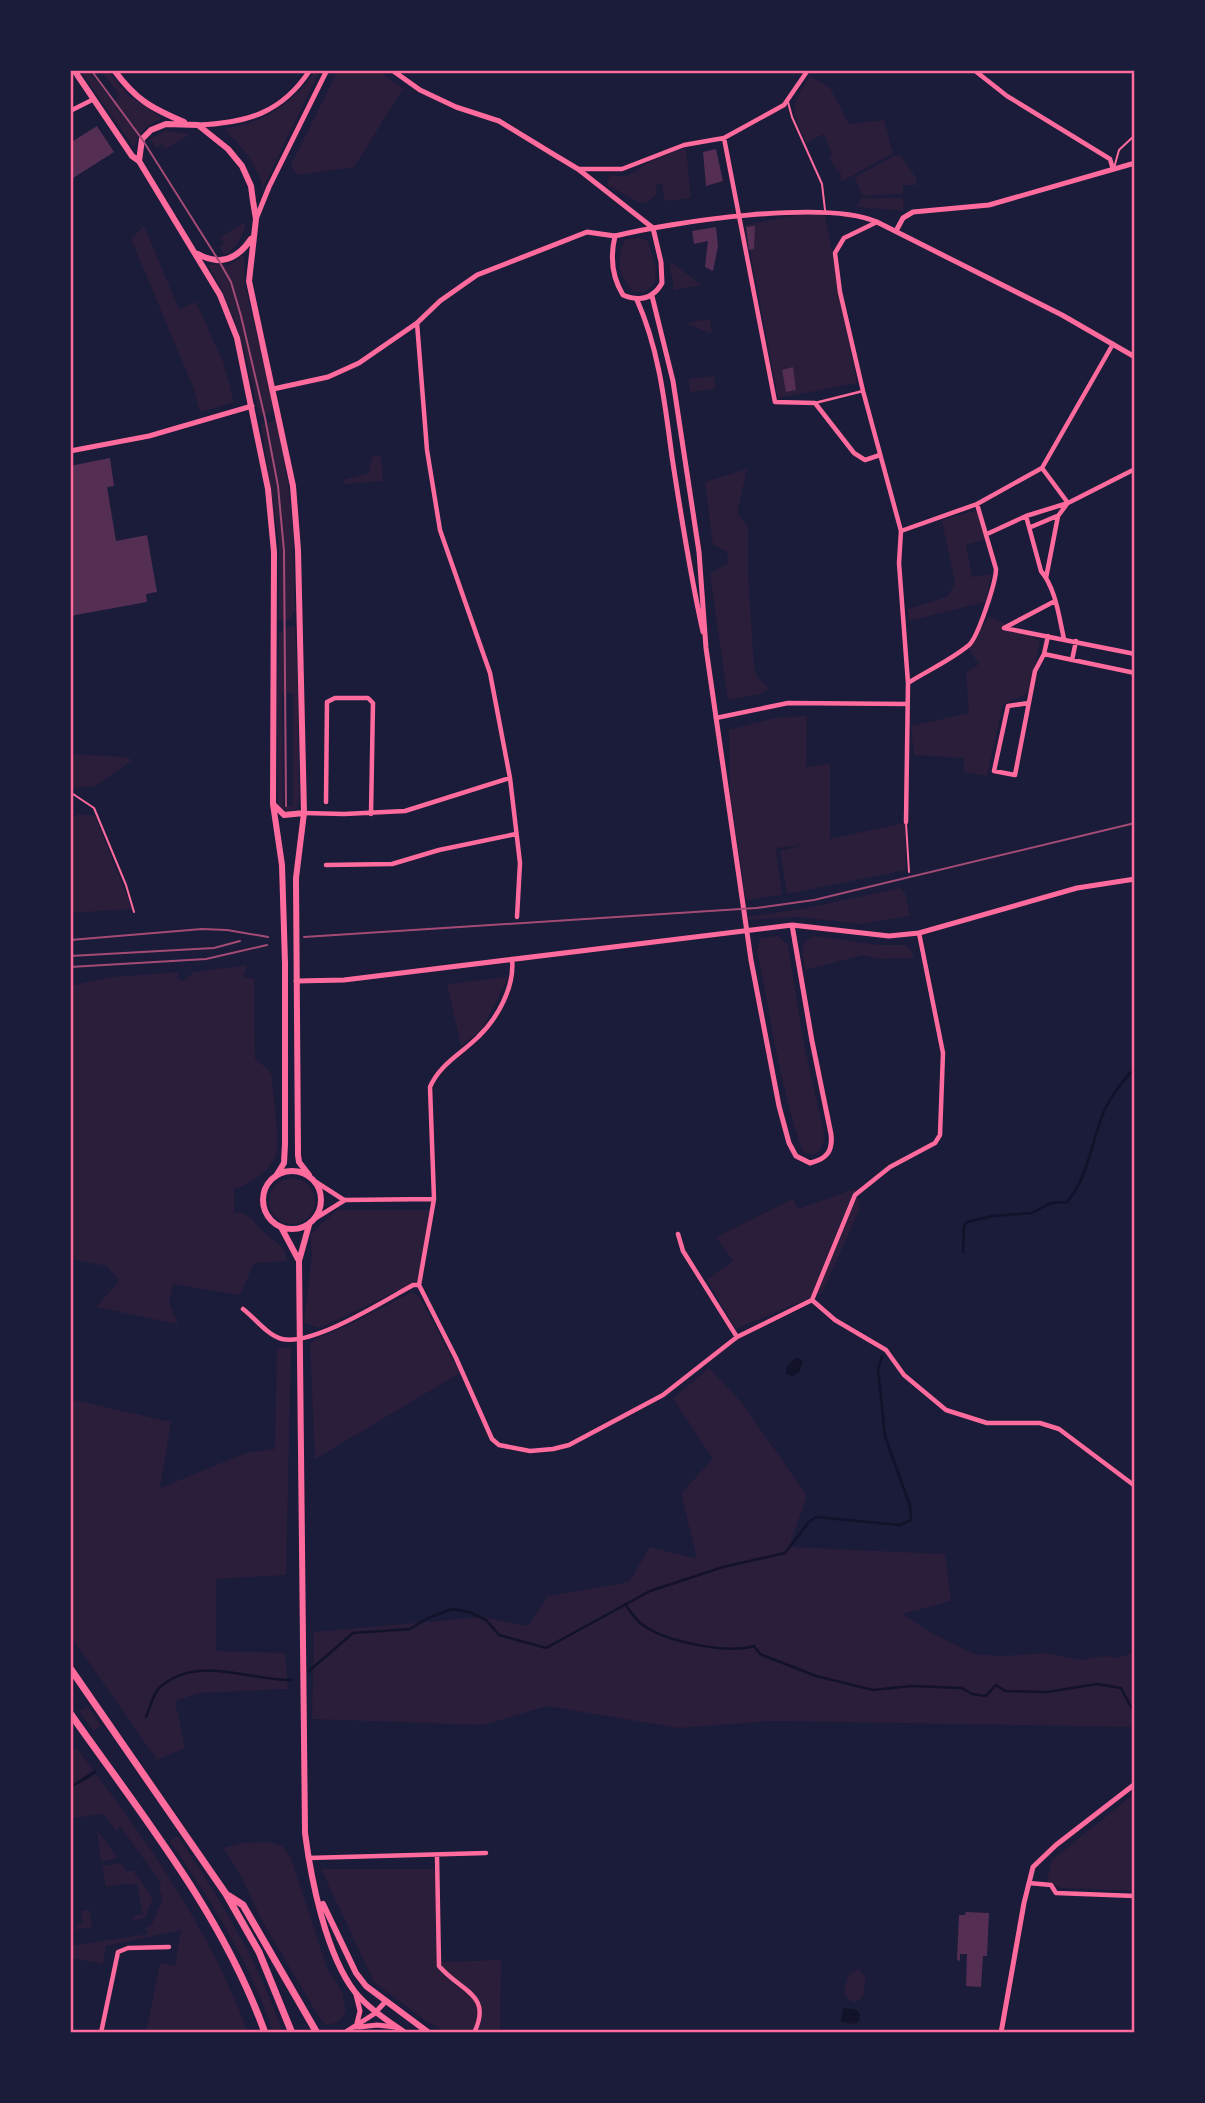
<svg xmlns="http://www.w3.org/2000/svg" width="1205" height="2103" viewBox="0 0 1205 2103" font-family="'Nunito Sans',sans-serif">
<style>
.green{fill:#2a1e3b;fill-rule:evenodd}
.water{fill:#12122b}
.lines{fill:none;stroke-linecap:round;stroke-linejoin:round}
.stream{stroke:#12122b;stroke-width:2.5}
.building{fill:#542f53}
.path{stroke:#ff6b9d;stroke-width:2}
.service{stroke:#ff6b9d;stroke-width:2}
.pedestrian{stroke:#ff6b9d;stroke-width:2.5}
.minor{stroke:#ff6b9d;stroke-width:4.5}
.tertiary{stroke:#ff6b9d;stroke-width:5}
.secondary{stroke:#ff6b9d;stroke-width:5}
.primary{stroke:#ff6b9d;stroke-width:6}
.motorway{stroke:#ff6b9d;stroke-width:7}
.tram{stroke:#a44b75;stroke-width:2}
.neatline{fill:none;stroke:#ff6b9d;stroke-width:2.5}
</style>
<rect width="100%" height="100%" fill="#1b1b3a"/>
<path class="green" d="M80,70H88L113,102L120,96L101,70H107L129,96L161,117L160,120C145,125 139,133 134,148Z
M316,70H320L263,188C256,163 243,146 223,129C263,124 294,103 316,70Z
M338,70H378L403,89L354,167L297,175L291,165Z
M810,76L830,88L849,124L884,120L893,153L841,182V172L837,171L829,157L832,154L824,134L806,143C791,108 789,108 810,76Z
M165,131L191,134L165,149L162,144L156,148L150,139Z
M686,148L691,198L665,201L662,184L656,185L657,194L647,202L640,203L607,185L610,175L626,177L654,159Z
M894,156H901L916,178V185H903V194L862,196L855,177Z
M862,198H903L904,211L856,207Z
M824,210L857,383L778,398L745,225Z
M246,222C243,236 237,249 224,255L219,247L224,243L220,237Z
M144,226L179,309L196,302L223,362L234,402L200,412L193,387L131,239Z
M638,238L648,241L656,268L655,282L646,292H634C618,278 615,257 626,239Z
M244,255L245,286L274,408L271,409V413L259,416C248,362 237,313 208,265H229Z
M669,261L702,285L674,290Z
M710,319L712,334L685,323Z
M714,376L715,389L690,392L689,379Z
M277,420L288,485L293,530L295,613H292V619L279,620V543L261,424Z
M381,455L383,481L344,484V480L369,473L372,457Z
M747,469L737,513L748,527V575L754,667L758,678L769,688L761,694L728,700L710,574L728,563L727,551L713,545L705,482Z
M979,510L987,539L966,545L972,577L992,574L985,602L909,621L907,609L947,597L955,583L942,520Z
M989,616L1040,640L1030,692L1003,705L987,776L964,772V758L914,755L911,726L969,713L966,673L979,664L969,649Z
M283,627H295L298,686L299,799L296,809L286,812L278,806L277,693L279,633H283ZM282,693H293V806H283Z
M807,716L806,767L830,764V839L905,823L906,870L787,894L780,851L803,845L776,848L782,895L746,900L730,794L729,730L774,718Z
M70,754L127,757L132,760L96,786L72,788L70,787Z
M79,814L95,816L132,909L70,913V819Z
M901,888L903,892L905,893L910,916L860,924L798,917L747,920V917L802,909Z
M778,936L788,945L804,1045L824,1133C824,1148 820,1159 803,1152C780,1088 771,1018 757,951L760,938Z
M814,936L879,945H905L910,949L914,958L879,959L863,955L805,970L802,947L807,940Z
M247,965L243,977L254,979L255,1059L269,1070L272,1077C273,1096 279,1132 277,1149C275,1168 251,1185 234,1189V1213H243L253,1219L258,1227L284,1249L287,1261L254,1263L240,1295L173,1284L169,1301L178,1324L96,1307L119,1281L107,1266L70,1259V986L112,977L179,972L177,977L183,981L194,972Z
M509,977L482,1029L461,1046L447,984Z
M269 1201a23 23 0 1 1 46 0a23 23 0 1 1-46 0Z
M855,1189L860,1208L822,1293L736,1329L707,1280L733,1261L716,1237L793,1199L798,1209Z
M337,1210H429L419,1281L320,1328L304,1323L312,1255L310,1235Z
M412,1292L419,1296L460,1373L315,1459L310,1344L314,1340L355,1322Z
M291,1346L286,1575L216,1579V1651L285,1653L288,1689L199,1693L175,1701L185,1748L157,1760L70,1635V1399L171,1422L160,1488L246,1453L275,1449L277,1349Z
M709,1368L742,1403L807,1496L789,1547L945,1554L951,1601L902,1614L932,1633L974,1654L1003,1656L1047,1653L1080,1660L1104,1656L1118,1658L1135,1652V1727L773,1721L679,1728L547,1706L484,1725L312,1719L314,1632L483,1617L528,1626L548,1596L629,1582L650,1547L697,1559L681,1493L713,1459L673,1398Z
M88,1707L101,1726L93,1731L79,1711Z
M77,1748L93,1770L77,1782L79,1784L96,1774C156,1853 214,1939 248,2033H146L160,1963L175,1966L181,1930L106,1946L103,1964L70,1958V1946L148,1934L146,1928L152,1924L163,1898L159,1889L161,1883L120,1826L117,1832L105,1816L100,1814L70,1819V1753Z
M1135,1793V1891L1061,1888L1047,1882L1052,1860Z
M97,1830L118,1858L101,1862Z
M178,1836C220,1899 258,1961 283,2033H273C251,1963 211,1901 170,1841Z
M267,1842L282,1846L290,1856L327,1968L342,1992L346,2011L339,2022L326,2025L316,2012L261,1919L242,1878L224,1848L243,1843Z
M121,1863L127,1871H133L153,1898L145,1918L131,1921L136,1915L143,1914L137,1884L130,1885V1883L106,1887L102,1866Z
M321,1869H435L442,1962L501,1960L500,2033H448L426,2021L374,1982Z
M89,1909L92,1927L71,1930L77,1928L76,1925L83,1924L81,1911Z
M858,1969L866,1978L863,1997L856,2002L849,2000L844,1993L848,1976Z"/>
<path class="water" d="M795,1358H799L803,1362L799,1372L793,1376L786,1374V1368Z
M843,2008L857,2010L860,2014L859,2021L855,2024L841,2022Z"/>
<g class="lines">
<path class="stream" d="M963,1252L964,1226L967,1222L993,1216L1032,1213L1051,1203L1067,1202C1090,1176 1091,1138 1106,1107C1114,1092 1123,1080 1135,1068
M625,1604C630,1611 636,1621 643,1625C666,1642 728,1654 754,1646L760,1654L816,1676L873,1690L911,1686L962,1688L972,1694L986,1696L996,1685L1005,1691L1047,1692L1097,1684L1121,1688L1131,1707L1135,1706
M309,1671L353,1633L410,1629L428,1618L452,1609L469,1612L486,1620L499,1635L546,1648L650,1591L723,1567L785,1553L809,1522L816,1517L900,1525L911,1520L910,1506L885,1436L878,1369L882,1356
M146,1717C150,1708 153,1693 160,1687C198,1654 249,1681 292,1680
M70,1742L72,1741
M71,1787L95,1772"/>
</g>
<path class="building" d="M97,126L114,152L70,180V143Z
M716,149L723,181L706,186L703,152Z
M755,226L754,249L749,250L746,227Z
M716,227L718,246L713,271L705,267L708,241L694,244L692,231Z
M793,367L796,390L786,392L782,370Z
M110,458L114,486L107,487L116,541L147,535L157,592L146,594L147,602L70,616V466Z
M966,1912L989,1913L987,1956H983L981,1987L966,1986L967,1954H960V1961L957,1960L959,1915H965Z"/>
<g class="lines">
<path class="path" d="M70,792L94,808L126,885L134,912"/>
<path class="service" d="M788,102L792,117L822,184L825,210
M1114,168L1119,150L1135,135
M906,823L909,872"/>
<path class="pedestrian" d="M815,403L863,391"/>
<path class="minor" d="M974,70L1007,96L1110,159L1113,169
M70,111L94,99
M724,138L775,402L815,403L854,453L865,460L880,455
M579,169H622L684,145L724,138L784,105L808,70
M877,222L844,238L835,253L840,292L863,391L901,531L899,563L908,683L906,822
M417,323L427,450L440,530L490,673L510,778L520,863L517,917
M1042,468L1068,503
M1026,516L1041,571C1056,589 1059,617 1064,639
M1031,527L1057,516
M901,531L977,504L1042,468L1113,344
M987,534L1026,516L1068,503L1135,469
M1046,578L1058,516L1067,504
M1004,628L1135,654
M1004,628L1055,601
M1044,654L1135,673
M1072,660L1076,641
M908,683C927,671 951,660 969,645C978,637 996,582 996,569L977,504
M1029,703L1008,706L994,771L1015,775L1035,671L1044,654L1048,636
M716,718L788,703L907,704
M326,802L327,702L335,698H368L373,703L371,814
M304,813L344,814L405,811L510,778
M326,865L392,864L439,850L516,834
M316,1182L344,1200
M316,1218L345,1200L434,1199
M678,1234L683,1251L737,1337
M419,1285L456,1358L492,1439L499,1445L530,1451L553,1449L569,1445L663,1395L737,1337L812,1300
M419,1285L434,1199L430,1087C440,1064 461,1054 478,1037C498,1018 515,986 512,959
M812,1300L855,1195L890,1167L935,1143L940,1135L943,1053L919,933
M812,1300L835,1320L886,1350L904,1375L946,1410L987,1423H1040L1059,1429L1135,1486
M243,1309C255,1318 267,1335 282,1339C313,1346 384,1301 413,1285H419
M437,1855L439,1966C461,1992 493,1994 474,2033
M308,1858L486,1853
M1029,1883L1051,1885L1056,1893L1135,1896
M101,2033L118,1952L128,1948L169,1947"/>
<path class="tertiary" d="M392,70L420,90L456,107L499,121L553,154L578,169L653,228
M896,231L903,218L913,212L989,205L1135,163
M273,389L328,377L359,363L417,323L440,301L477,275L587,232L615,236
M70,451L149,436L252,406"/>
<path class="secondary" d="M198,125C247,123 282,113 310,70
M256,219L269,187L327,70
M653,228L661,262L662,283C653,299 640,302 623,295C612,277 610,257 615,236C671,222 826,199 877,222L1062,315L1135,357
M652,296L673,381L699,552L706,648L751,960L779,1106L789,1143L796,1156L810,1163C827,1159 833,1151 831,1134L812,1041L792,925
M637,300C659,349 665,404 672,457C681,516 690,574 703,632
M296,981L344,980L792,925L889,936L919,933L1077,888L1135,879
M356,1995L360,2011L356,2027
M359,2027L377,2025L395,2027
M344,2033L374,2014L386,2001
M1001,2033L1024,1903L1033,1867L1056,1845L1135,1784"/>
<path class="primary" d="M74,70L132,156L139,161L220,295L237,338L268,489L274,552L273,804L282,865L285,963V1144L284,1163L276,1176
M114,70C136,100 151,108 184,122
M139,161L142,139L151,130L166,124L198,125L228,149L242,166L251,186L253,201L256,219L249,281L293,486L298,550L304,813L296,878L298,1155L299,1162L309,1175
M198,254C219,266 237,260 251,239
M274,805L284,815L304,813
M263 1200a29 29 0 1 1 58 0a29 29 0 1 1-58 0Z
M309,1225L299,1261L305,1833C311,1879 326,1955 355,1992C368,2008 388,2021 405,2033
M281,1227L298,1259
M323,1904L356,1973L366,1986L429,2033"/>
<path class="motorway" d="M70,1668L226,1894L259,1952L292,2033
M70,1713C141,1814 223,1915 265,2033
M229,1896L243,1905L317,2033"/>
<path class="tram" d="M91,70L142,139L219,261L231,282L241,316L265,418L278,486L284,551L286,806
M304,937L756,908L814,900L1135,823
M70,940L202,929L227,930L268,937
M70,956L214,948L240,941
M70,967L206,959L267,945"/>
</g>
<rect width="1205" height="2103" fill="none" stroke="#1b1b3a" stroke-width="144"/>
<rect x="72" y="72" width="1061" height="1959" class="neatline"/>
</svg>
